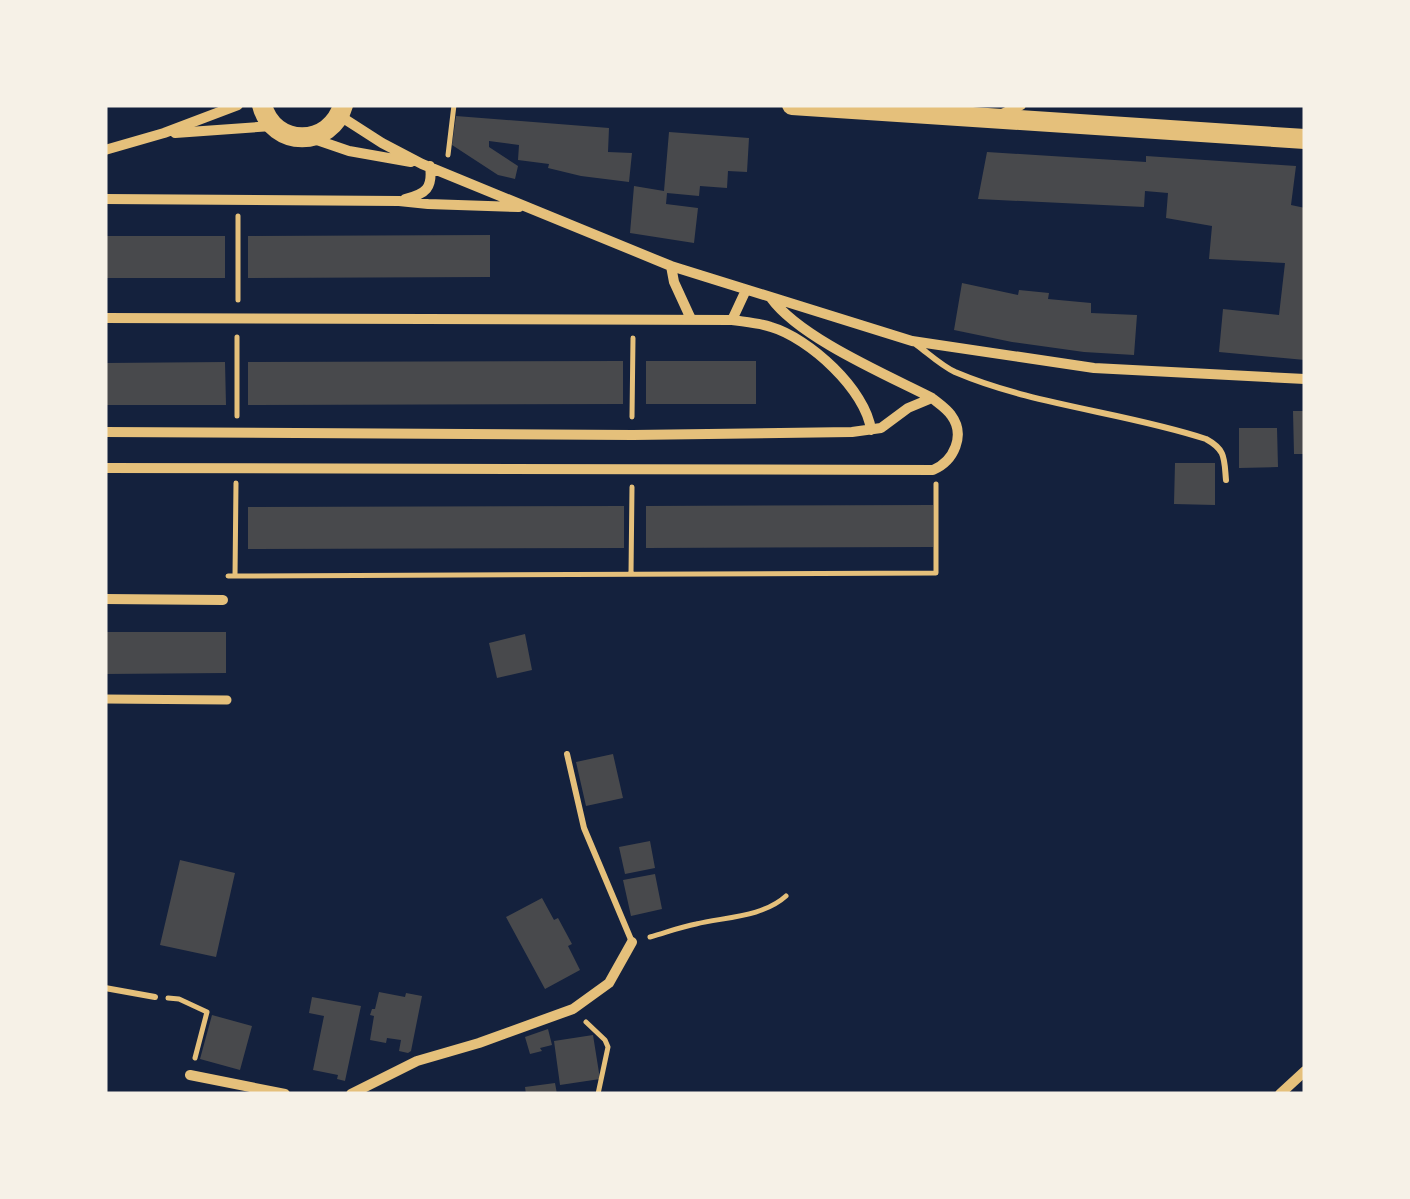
<svg xmlns="http://www.w3.org/2000/svg" width="1410" height="1199" viewBox="0 0 1410 1199" font-family="'Open Sans',sans-serif">
<style>
.building{fill:#48494c}
.lines{fill:none;stroke-linecap:round;stroke-linejoin:round}
.path{stroke:#e5c07b;stroke-width:5}
.service{stroke:#e5c07b;stroke-width:6}
.pedestrian{stroke:#e5c07b;stroke-width:9}
.minor{stroke:#e5c07b;stroke-width:10}
.secondary{stroke:#e5c07b;stroke-width:20}
</style>
<rect width="100%" height="100%" fill="#14213d"/>
<path class="building" d="M456,116L609,128L608,152L632,153L629,182L581,176L548,168L549,164L518,160L519,145L489,141V147L518,166L515,179L498,175L452,145Z
M669,132L749,138L747,172L728,171L727,188L700,186L699,196L667,193L666,204L698,208L694,243L630,233L634,186L664,191Z
M987,152L1146,162V156L1296,166L1291,205L1305,208V360L1219,352L1223,309L1279,315L1285,263L1209,259L1212,226L1166,218L1168,193L1145,191L1144,207L978,199Z
M490,235V277L248,278V236Z
M105,236H225V278H105Z
M962,283L1018,295L1019,290L1049,293L1048,299L1091,303V313L1137,315L1134,355L1084,352L1012,342L954,330Z
M623,361V404L248,405V362Z
M646,361H756V404H646Z
M225,362L226,405H105V363Z
M1293,411H1305V454H1294Z
M1239,428H1277L1278,467L1239,468Z
M1175,463H1215V505L1174,504Z
M933,505V547L646,548V506Z
M624,506V548L248,549V507Z
M105,632H226V673L105,674Z
M525,634L532,670L497,678L489,643Z
M613,754L623,798L586,806L576,762Z
M650,841L655,868L625,874L619,847Z
M180,860L235,873L216,957L160,945Z
M655,874L662,909L631,916L623,880Z
M542,898L554,920L558,918L572,944L568,946L580,970L545,989L506,917Z
M379,992L405,997L406,993L422,996L411,1051L408,1053L399,1051L401,1040L387,1038L386,1043L370,1040L374,1016L370,1015L372,1009H375Z
M312,997L361,1006L345,1081L337,1079L338,1075L313,1070L324,1016L309,1013Z
M212,1015L252,1026L240,1070L200,1059Z
M548,1029L552,1045L540,1048L542,1051L530,1054L525,1037Z
M593,1035L600,1079L560,1085L554,1041Z
M555,1083L557,1094H526L525,1087Z"/>
<g class="lines">
<path class="path" d="M448,155L454,105
M238,300V216
M237,337V416
M632,417L633,338
M631,574L632,487
M228,576L936,573V484
M235,576L236,483
M650,937C665,933 680,927 696,924C725,917 763,917 786,896
M168,998L179,999L207,1012L195,1058
M586,1022L605,1040L608,1047L598,1094"/>
<path class="service" d="M917,345C929,354 942,366 955,372C1035,406 1124,412 1206,439C1226,450 1224,458 1226,480
M567,754L584,828L632,942
M105,988L155,997"/>
<path class="pedestrian" d="M105,699L227,700"/>
<path class="minor" d="M1002,114L1021,105
M340,116L382,143L422,164L671,266L912,341L1094,368L1305,379
M175,133L272,126
M311,138L349,151L411,162
M105,150L164,133L238,105
M105,199L399,201L428,204L519,207
M405,199C426,194 433,188 430,166
M671,266L674,282L691,319
M105,318L732,320C745,322 759,323 771,327C809,338 866,390 871,430
M732,320L746,290
M105,432L633,435L852,432L881,428L908,408L932,398
M105,468L933,470C954,461 966,435 951,415C946,408 938,403 932,398C887,375 800,338 771,298
M105,599L223,600
M190,1075L285,1094
M351,1094L417,1061L479,1043L573,1009L609,983L632,942
M1280,1094L1305,1071"/>
<path class="secondary" d="M262,105C273,148 331,148 343,105
M792,105L1305,139"/>
</g>
<rect width="1410" height="1199" fill="none" stroke="#f6f1e7" stroke-width="215"/>
</svg>
